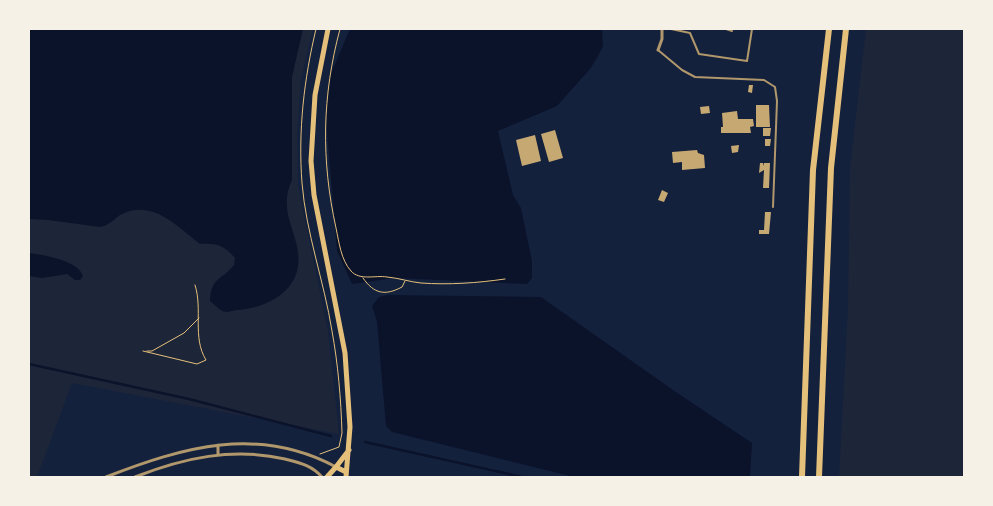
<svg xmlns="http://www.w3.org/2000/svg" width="993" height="506" viewBox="0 0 993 506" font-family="'Libre Baskerville',serif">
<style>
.green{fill:#1d2539}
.water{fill:#0b132b}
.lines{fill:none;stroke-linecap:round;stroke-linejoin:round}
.stream{stroke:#0b132b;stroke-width:2.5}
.building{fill:#c6a872}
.path{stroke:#e5c07b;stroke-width:1}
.service{stroke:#b1986c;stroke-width:2}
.minor{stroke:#b1986c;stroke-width:3}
.secondary{stroke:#e5c07b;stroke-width:5}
.motorway{stroke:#e5c07b;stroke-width:6}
</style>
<rect width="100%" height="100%" fill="#14213d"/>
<path class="green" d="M29,29H313L301,80L297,135L298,186L328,331L339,434L72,383L37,477H29Z
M866,29H964V477H839L848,308L850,168Z"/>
<path class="water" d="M29,29H303L292,77V180C276,214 302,235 298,266C294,295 263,308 238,310C234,310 230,312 226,312C220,311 215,305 210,301C211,277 221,281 234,265L235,258C224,245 216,243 200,244C180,229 156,202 127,212C116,215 112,225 100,227L48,220L29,219Z
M350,29H602L603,46L597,58L590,69L557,106L498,131L513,195L521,208L532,261V278L527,284L394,278L352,284L337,251L326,120L330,76Z
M29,253C43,255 78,260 83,276L80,280H75L67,274L42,278L29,276Z
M388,295L541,297L673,390L752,443L750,477H574L392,432L386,426L377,322L372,306L379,297Z"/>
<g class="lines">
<path class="stream" d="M29,364L189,399L331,436
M365,442L522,477"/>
</g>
<path class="building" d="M749,85H753L752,93L748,92Z
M756,105H769L770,127H756Z
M709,106L710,113L701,114L700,107Z
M737,111L738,119H753L754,126L750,127L751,133H721V127H723L722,113Z
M763,128H771L770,136H763Z
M555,130L563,158L549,162L541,134Z
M535,135L541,161L522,166L516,140Z
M765,139H771L770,146H765Z
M739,145L738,152L732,153L731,146Z
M697,150L698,153L704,155L705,168L682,170V162L673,163L672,152Z
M760,163H763L764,166V163H770L769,188H763L764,170L759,173Z
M662,190L668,193L664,202L658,200Z
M765,212H771L769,234H759V230H764Z"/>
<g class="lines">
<path class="path" d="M316,29C304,79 298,131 302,183C306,233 324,281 332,331C338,364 341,399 342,433L339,447L320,454
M340,29C322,96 321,160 336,228C339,242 341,260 351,271C360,281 375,275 387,277C399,278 410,282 421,283C449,285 477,283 505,279
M363,278C374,294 385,296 402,287L405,281
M143,351L197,364L206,360C192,337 203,310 195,285
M147,351H152L184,333L199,318"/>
<path class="service" d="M671,29L690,33L699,54L747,61L752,29
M726,29L732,31
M658,50L682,70L695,77L764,80L775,87L777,101L773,207"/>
<path class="minor" d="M658,50L662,39V29
M218,445V455
M106,477C183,447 258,425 336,467
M135,477C183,458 233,447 285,459C300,463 311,465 322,477"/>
<path class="secondary" d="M328,29L315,95L311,161L314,195L345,353L350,427L346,477
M336,467L349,450
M327,477L336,467L346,472"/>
<path class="motorway" d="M802,477L813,170L829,29
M819,477L831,168L846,29"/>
</g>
<rect width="993" height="506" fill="none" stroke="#f6f1e7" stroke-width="60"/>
</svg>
